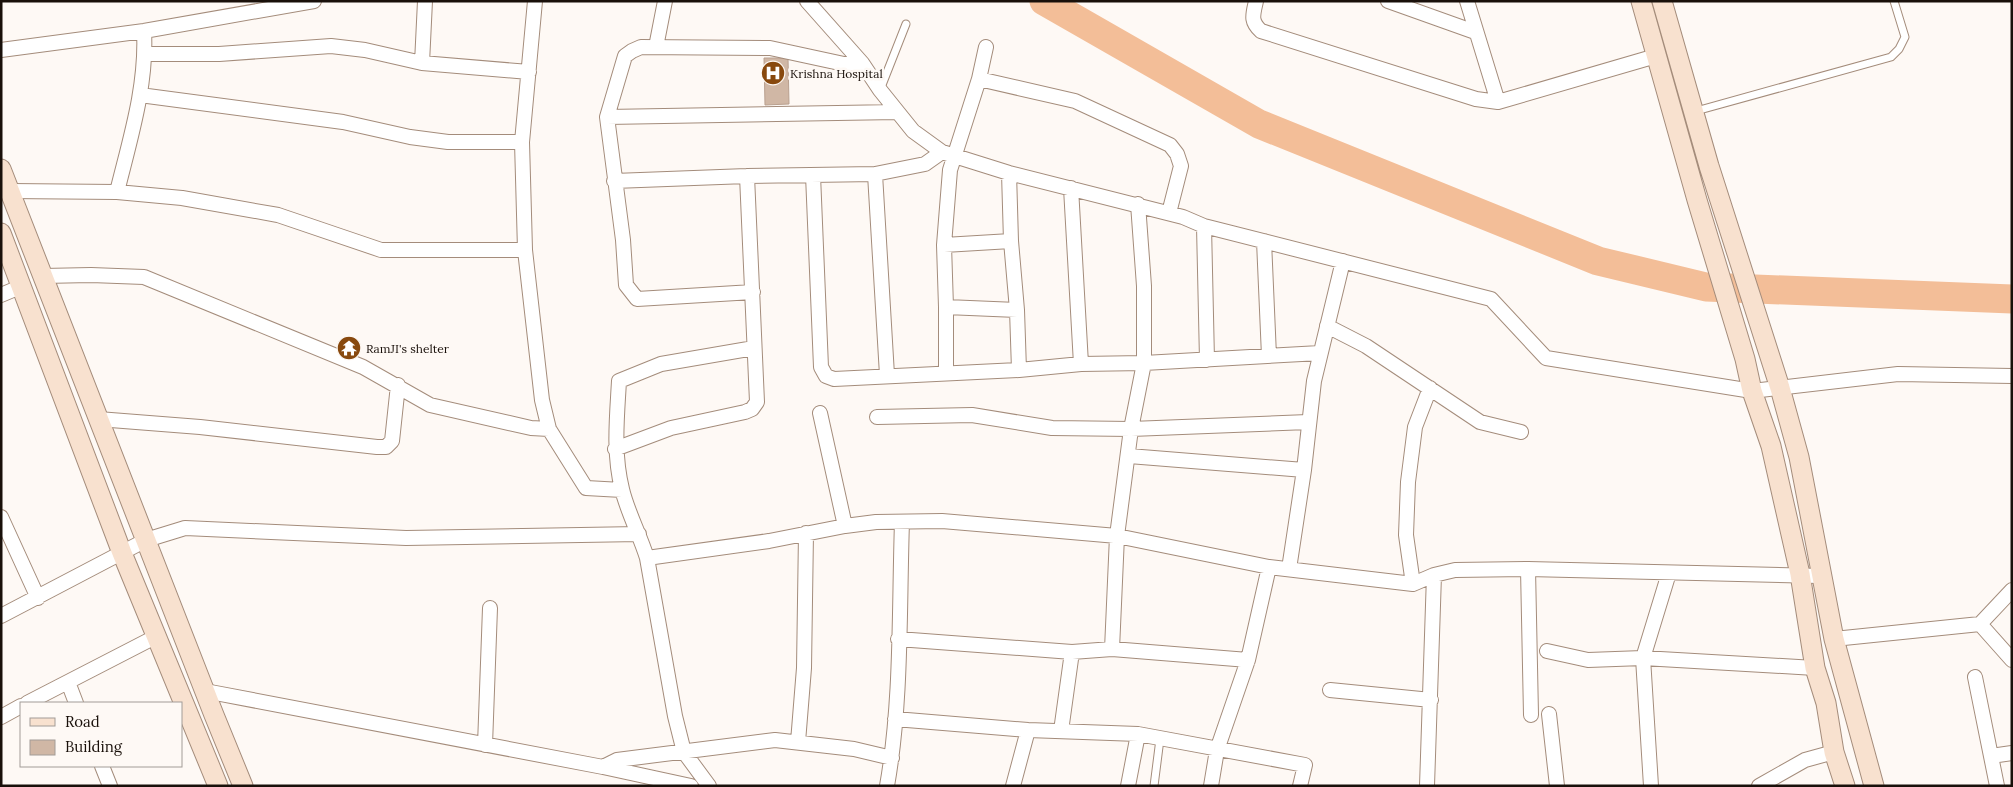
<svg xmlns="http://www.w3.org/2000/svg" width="2013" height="787" viewBox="0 0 2013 787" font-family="Lora,serif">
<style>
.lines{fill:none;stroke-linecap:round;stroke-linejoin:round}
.river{stroke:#f3be98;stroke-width:29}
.building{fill:#d0b7a5;stroke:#b9a08f}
.lane-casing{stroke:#a48c7b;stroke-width:9}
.street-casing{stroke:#a48c7b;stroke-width:16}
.secondary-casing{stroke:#a48c7b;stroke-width:21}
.lane{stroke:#fff;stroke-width:7}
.street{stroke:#fff;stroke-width:14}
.secondary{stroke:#f8e1cf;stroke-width:19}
.labels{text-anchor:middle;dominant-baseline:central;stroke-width:5;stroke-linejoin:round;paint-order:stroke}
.poi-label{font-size:12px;fill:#19100a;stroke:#fef9f5;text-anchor:start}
</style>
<rect width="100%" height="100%" fill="#fef9f5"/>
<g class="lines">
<path class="river" d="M1044,1L1259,124L1598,261L1706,287L2012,299"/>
</g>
<path class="building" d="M764,58H788L789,104L765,105Z"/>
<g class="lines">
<g class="lane-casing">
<path id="lane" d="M880,90L906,24
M1696,111L1891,57L1899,49L1905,37L1894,1
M1154,786L1160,739"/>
</g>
<g class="street-casing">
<path id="street" d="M535,1L522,142L525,250L542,400L549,429L586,488L622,490
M807,1L862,63L880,90L913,131L942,152L1009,173L1183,217L1204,226L1491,299L1546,358L1752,391L1898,374L2012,376
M1256,1C1253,15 1250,21 1261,31L1476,99L1498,102L1656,56
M1388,1L1475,32
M1467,1L1498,102
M656,47L665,1
M1,50L144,31L314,1
M146,54H219L331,46L365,50L422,63L529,72
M422,63L425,1
M979,79L1075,101L1170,145L1177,154L1181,166L1169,213
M140,95L343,122L410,137L448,142H522
M607,117L897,112
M1009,173L1011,241L1017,310L1019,370
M875,174L887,375
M813,175L821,367L826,376L834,379L1019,370L1081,364L1144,363L1320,353
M614,181L747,176L875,174L925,164L942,152
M1071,188L1081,364
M10,191L117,192L182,198L278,215L381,250H525
M117,192C130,139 147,86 144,31
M1204,226L1207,360
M1264,241L1269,356
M944,245L1011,241
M43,276L91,275L144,277L363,367L430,405L531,428L549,429
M753,292L637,299L626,285L623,240L607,117L625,56L632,51L641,47L770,48L844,64L862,63
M1,295L20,287L26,296
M946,307L1017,310
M1327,326L1366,346L1480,422L1521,432
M946,373V307L944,245L950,170L979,79L986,47
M820,413L845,526
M877,417L972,415L1052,428L1131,429L1308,422
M98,419L200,427L377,447H386L392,441L398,385
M615,449L671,428L745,412L752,409L757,402L747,176
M1129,456L1304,470
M1,517L38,598
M647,558L769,541L845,526L876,522L942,521L1117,536L1269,567L1413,584L1434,575L1455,570L1528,569L1820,576
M1289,569L1304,470L1314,381L1343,261
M1528,569L1531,715
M1413,584L1406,535L1408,482L1415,427L1430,388
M1,616L146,540L185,528L406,538L639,534
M1980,624L2012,590
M898,639L1072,652L1112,649L1117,536L1131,429L1144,363V286L1138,204
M1834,639L1980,624L2012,660
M1112,649L1248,660
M1547,651L1588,660L1643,658L1815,668
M1975,677L1997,786
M68,682L76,703
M1330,690L1431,700
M205,691L603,767L691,786
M27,703L157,636
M1549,714L1557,786
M1,717L21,706
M895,719L1028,730L1138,734L1305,765L1300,786
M1061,731L1072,652
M798,742L804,668L806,533
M485,745L490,608
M1991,756L2012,753
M102,766L110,786
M603,767L617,760L775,740L854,749L892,758
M709,786L684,752L675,716L647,558C640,535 627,511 622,489C613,453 617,417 619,381L661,364L754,348
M887,786C902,701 899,609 902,522
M1013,786L1028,730
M1128,786L1138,734
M1211,786L1217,750L1248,660L1269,567
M1427,786L1434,575
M1651,786L1643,658L1669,573
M1759,786L1805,760L1834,752"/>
</g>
<g class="secondary-casing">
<path id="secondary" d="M1641,1L1697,200L1745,359L1752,391L1771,446L1800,574L1815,668L1826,703L1834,752L1845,786
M1662,1L1709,166L1780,388L1799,457L1834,639L1874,786
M1,169L214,715L243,786
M1,233L122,553L218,786"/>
</g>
<use href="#lane" class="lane"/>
<use href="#street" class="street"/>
<use href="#secondary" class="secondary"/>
</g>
<defs>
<g id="hospital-disc" transform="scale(1.25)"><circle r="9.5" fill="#88490e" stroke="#fef9f5"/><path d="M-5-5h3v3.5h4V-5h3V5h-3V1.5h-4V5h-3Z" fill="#fff"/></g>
<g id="temple-disc" transform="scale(1.25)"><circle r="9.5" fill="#88490e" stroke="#fef9f5"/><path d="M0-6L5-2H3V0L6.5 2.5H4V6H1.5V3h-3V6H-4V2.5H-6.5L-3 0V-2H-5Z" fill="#fff"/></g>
</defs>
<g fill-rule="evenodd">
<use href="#hospital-disc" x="773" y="73"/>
<use href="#temple-disc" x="349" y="348"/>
</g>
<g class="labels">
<g class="poi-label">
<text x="790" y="73">Krishna Hospital</text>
<text x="366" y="348">RamJI's shelter</text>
</g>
</g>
<rect width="2013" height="787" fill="none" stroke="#19100a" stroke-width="5"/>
<rect x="20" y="702" width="162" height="65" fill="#fef9f5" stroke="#a29c97"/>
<rect x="30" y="718" width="25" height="8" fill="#f8e1cf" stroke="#a29c97"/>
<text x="65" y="727" font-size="15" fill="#19100a">Road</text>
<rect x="30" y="740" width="25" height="15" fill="#d0b7a5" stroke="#a29c97"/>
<text x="65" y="752" font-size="15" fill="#19100a">Building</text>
</svg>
